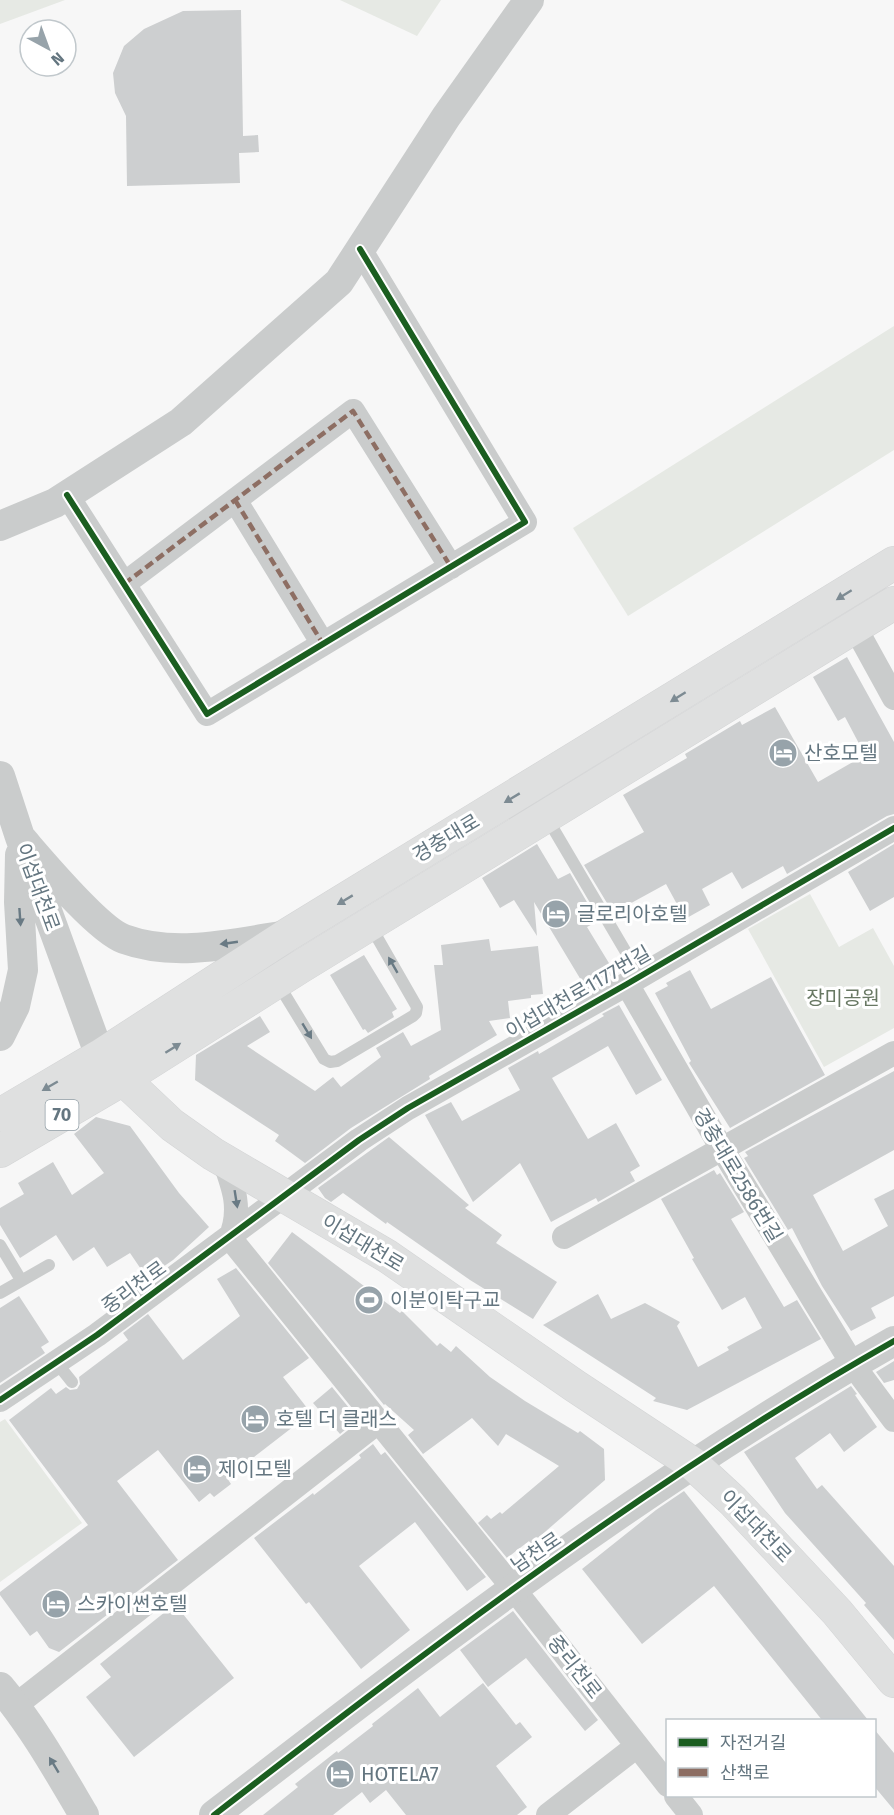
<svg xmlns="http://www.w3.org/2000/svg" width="894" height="1815" viewBox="0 0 894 1815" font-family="'Fira Sans','Noto Sans KR',sans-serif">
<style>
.green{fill:#e6e9e4}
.building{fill:#cdcfd0}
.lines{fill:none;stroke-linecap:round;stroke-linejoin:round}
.secondary-casing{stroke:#d3d4d5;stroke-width:34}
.primary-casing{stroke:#d3d4d5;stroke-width:34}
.service{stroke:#cacccc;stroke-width:12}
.minor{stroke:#cacccc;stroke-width:24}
.tertiary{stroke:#cacccc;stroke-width:30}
.secondary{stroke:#dfe0e0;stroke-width:33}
.primary{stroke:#dfe0e0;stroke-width:33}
.quiet{stroke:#8d6e63;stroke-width:4.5;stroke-dasharray:9 4.5;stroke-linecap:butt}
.cycleway-casing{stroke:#fff;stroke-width:10}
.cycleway{stroke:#1b5e20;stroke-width:6}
.oneway{fill:#7d8b93}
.oneway2{fill:#697a84}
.labels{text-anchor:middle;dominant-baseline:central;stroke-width:6;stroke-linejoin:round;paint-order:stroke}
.shield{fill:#fff;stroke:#929fa6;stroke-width:1.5}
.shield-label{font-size:18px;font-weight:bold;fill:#647680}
.poi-label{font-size:20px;fill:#647680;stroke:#fff;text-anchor:start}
.street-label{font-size:20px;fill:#647680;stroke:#fff}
.park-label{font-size:20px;fill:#687863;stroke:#fff}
</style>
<rect width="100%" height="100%" fill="#f7f7f7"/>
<path class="green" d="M0,0H65L0,24Z
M340,0H441L417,36Z
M894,326V450L628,616L573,528Z
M810,894L839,947L873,928L894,966V1028L824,1067L748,929Z
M5,1419L82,1523L0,1582V1422Z"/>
<path class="building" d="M241,10L243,136L258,135L259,152L239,153L240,183L127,186L126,116L115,93L113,73L124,46L144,29L183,11Z
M847,657L894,742V814L887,816L787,874L783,866L742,889L732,872L702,889L710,905L685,919L666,884L613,913L584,865L644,832L623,795L687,758L685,754L740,721L742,725L775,707L818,782L865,755L845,717L838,721L813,677Z
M537,844L558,879L570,873L598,921L587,927L615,973L587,990L534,902L537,936L514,900L500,908L482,878Z
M894,844V897L870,911L848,872Z
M489,939L491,951L538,946L543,994L531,995V998L508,1001L510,1018L489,1021L497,1035L429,1076L430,1079L351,1128L305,1163L275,1141L279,1135L195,1080L196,1055L260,1016L270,1032L247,1046L315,1091L333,1077L341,1087L381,1057L376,1048L403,1032L411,1046L441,1030L434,965H443L441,945Z
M364,955L397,1009L392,1012L394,1017L368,1033L365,1029L363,1030L330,975Z
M690,970L711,1009L771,977L825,1075L730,1128L689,1063L691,1061L655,993L668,986L666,983Z
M619,1005L662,1080L636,1095L608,1046L552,1078L588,1139L616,1123L640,1166L630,1172L635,1181L598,1202L596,1198L551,1222L520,1163L473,1202L425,1115L451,1102L462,1121L520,1090L508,1068L538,1051L539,1054L604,1016L602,1014Z
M894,1071V1150L813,1195L843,1251L888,1226L874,1199L894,1189V1296L871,1308L876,1318L851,1331L822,1286L792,1228L788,1230L744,1158L748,1156L745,1152Z
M96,1117L130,1126L179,1193L209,1227L173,1260L147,1278L130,1253L107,1267L94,1247L73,1261L56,1235L20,1258L0,1225V1208L24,1194L18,1183L53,1162L72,1195L104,1173L74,1134Z
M389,1137L469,1205L465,1208L502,1235L496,1243L557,1282L533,1319L470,1280L387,1222L386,1224L343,1193L331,1202L325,1198L318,1188Z
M714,1170L717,1175L720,1173L744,1212L731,1219L784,1307L797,1300L821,1339L687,1410L653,1401L656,1398L543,1325L598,1294L611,1319L645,1303L680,1322L677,1326L698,1367L729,1350L727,1347L762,1328L745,1297L722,1310L692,1259L694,1258L661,1199Z
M292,1232L400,1313L402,1311L437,1346L440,1343L451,1352L456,1346L490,1377L525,1401L578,1433L580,1431L604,1449L605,1480L531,1544L529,1541L507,1558L478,1523L487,1515L491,1519L500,1512L502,1514L559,1466L506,1434L498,1446L472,1418L423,1454L408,1435L414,1430L385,1404L384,1405L268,1263Z
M236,1268L309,1358L283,1377L311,1413L227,1478L231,1484L214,1497L210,1493L199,1502L158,1450L117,1481L178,1560L59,1652L49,1648L37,1631L30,1636L0,1595V1592L88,1525L9,1420L51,1388L56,1394L66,1387L70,1390L77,1389L80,1384L79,1377L128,1340L123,1333L148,1314L183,1360L240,1316L217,1279Z
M19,1296L49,1342L41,1347L45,1353L0,1383V1308Z
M894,1361V1380L884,1383L876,1372Z
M851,1386L857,1394L855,1395L877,1427L844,1452L830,1433L795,1458L817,1489L822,1485L894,1566V1640L864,1605L866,1603L785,1513L744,1452Z
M332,1387L358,1419L340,1434L313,1403Z
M373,1444L381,1455L385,1452L486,1577L467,1591L415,1522L359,1566L410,1630L361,1669L309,1602L306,1604L254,1538L313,1493L314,1495L361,1458L359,1455Z
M684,1491L700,1511L868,1720H822L714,1586L642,1644L582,1569L656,1510Z
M175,1604L234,1678L134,1757L86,1697L111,1677L100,1664Z
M513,1611L598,1720L585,1731L526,1658L488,1687L460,1650Z
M483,1683L516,1725L520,1722L532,1737L496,1766L527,1807L517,1815H406L386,1790L370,1803L362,1792L333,1815H263L298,1787L295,1784L337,1751L338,1753L373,1726L372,1724L418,1688L440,1717Z
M874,1729L894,1753V1810L874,1786Z"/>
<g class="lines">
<g class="secondary-casing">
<path id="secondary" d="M103,1060L172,1125L213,1154L387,1256L575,1386L693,1464L733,1501L837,1612L894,1681"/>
</g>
<g class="primary-casing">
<path id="primary" d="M0,1115L100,1056L287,935L894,563
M0,1151L123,1079L300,967L894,603"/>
</g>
<path class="service" d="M547,818L640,976
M277,982L324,1059L330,1062L337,1061L413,1016L416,1013L417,1007L370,925
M0,1245L21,1280
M0,1293L49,1265
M56,1362L72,1382"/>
<path class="minor" d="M67,495L207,714L525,522L360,249
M235,500L323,644
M124,584L353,411L451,567
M855,627L894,698
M627,984L722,1149L853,1365L894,1420
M224,1161C234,1188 242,1210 230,1238
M564,1237L894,1053
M230,1238L513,1588L668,1785
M0,1400L97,1335L359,1140L408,1108L627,984L894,828
M16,1705L378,1422
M676,1796L691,1815
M548,1815L637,1746"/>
<path class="tertiary" d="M0,526L55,503L181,422L339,282L446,117L529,0
M0,776L20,837L100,1056
M20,837C41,861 97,929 124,939C176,958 234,943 287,935
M0,1036L15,1006L23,970L19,902L20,855
M0,1687C33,1726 58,1771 84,1815
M214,1815C433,1646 653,1477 894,1341"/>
<use href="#secondary" class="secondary"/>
<use href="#primary" class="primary"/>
<path class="quiet" d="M235,500L323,644
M124,584L353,411L451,567"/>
<g class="cycleway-casing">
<path id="cycleway" d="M67,495L207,714L525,522L360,249
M0,1400L97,1335L359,1140L408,1108L627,984L894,828
M214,1815C433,1646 653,1477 894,1341"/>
</g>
<use href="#cycleway" class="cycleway"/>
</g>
<defs><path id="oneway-solid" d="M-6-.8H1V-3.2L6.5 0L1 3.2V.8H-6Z" transform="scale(1.5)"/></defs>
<g class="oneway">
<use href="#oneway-solid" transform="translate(844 595) rotate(148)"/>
<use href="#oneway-solid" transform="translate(678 697) rotate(148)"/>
<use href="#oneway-solid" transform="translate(512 798) rotate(149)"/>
<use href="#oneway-solid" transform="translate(345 900) rotate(149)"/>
<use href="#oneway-solid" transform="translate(173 1048) rotate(-32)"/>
<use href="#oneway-solid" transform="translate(50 1086) rotate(150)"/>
</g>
<g class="oneway2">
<use href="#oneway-solid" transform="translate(20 917) rotate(86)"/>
<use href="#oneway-solid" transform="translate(229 943) rotate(172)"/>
<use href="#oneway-solid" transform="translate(393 965) rotate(-120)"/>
<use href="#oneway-solid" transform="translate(307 1031) rotate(59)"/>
<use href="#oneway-solid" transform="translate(236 1199) rotate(81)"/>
<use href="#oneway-solid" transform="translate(54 1765) rotate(-121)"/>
</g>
<defs>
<g id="hotel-disc" transform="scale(1.5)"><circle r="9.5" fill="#97a3aa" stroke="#fff"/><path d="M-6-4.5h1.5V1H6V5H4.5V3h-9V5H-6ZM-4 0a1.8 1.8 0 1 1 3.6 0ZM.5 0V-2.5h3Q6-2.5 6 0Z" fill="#fff"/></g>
<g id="stadium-disc" transform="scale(1.5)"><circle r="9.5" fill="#97a3aa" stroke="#fff"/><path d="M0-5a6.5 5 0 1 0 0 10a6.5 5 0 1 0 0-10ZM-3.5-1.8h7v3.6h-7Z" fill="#fff"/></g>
</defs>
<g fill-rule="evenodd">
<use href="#hotel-disc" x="783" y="753"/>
<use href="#hotel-disc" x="556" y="914"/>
<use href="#stadium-disc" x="369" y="1300"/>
<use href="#hotel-disc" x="255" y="1419"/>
<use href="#hotel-disc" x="197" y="1469"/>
<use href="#hotel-disc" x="56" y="1604"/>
<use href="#hotel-disc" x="340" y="1774"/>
</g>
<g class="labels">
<rect class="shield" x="45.5" y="1100" width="33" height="30" rx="4.5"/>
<g class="shield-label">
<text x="62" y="1115">70</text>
</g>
<g class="poi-label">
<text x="804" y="753">산호모텔</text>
<text x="577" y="914">글로리아호텔</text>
<text x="390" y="1300">이분이탁구교</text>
<text x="276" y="1419">호텔 더 클래스</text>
<text x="218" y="1469">제이모텔</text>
<text x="77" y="1604">스카이썬호텔</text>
<text x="361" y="1774">HOTELA7</text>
</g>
<g class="street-label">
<text transform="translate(446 838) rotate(-31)">경충대로</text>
<text transform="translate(38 887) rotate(70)">이섭대천로</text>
<text transform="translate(578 992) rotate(-30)">이섭대천로1177번길</text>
<text transform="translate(738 1175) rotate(59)">경충대로2586번길</text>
<text transform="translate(363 1243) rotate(31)">이섭대천로</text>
<text transform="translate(134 1287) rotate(-36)">중리천로</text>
<text transform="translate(756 1526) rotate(46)">이섭대천로</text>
<text transform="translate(536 1552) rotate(-34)">남천로</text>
<text transform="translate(575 1667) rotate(52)">중리천로</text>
</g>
<g class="park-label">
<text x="843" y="998">장미공원</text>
</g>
</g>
<rect x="666" y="1719" width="210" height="78" fill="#ffffff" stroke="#c1c8cc" stroke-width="1.5"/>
<rect x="678" y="1738" width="30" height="9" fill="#1b5e20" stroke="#c1c8cc" stroke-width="1.5"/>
<text x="720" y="1749" font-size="18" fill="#647680">자전거길</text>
<rect x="678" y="1768" width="30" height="9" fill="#8d6e63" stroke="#c1c8cc" stroke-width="1.5"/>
<text x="720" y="1779" font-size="18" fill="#647680">산책로</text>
<g transform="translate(48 48) rotate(139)"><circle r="28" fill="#ffffff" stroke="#c1c8cc" stroke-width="1.5"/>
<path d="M0-4.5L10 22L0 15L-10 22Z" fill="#97a3aa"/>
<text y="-9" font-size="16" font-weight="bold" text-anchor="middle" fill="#647680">N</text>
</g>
</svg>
